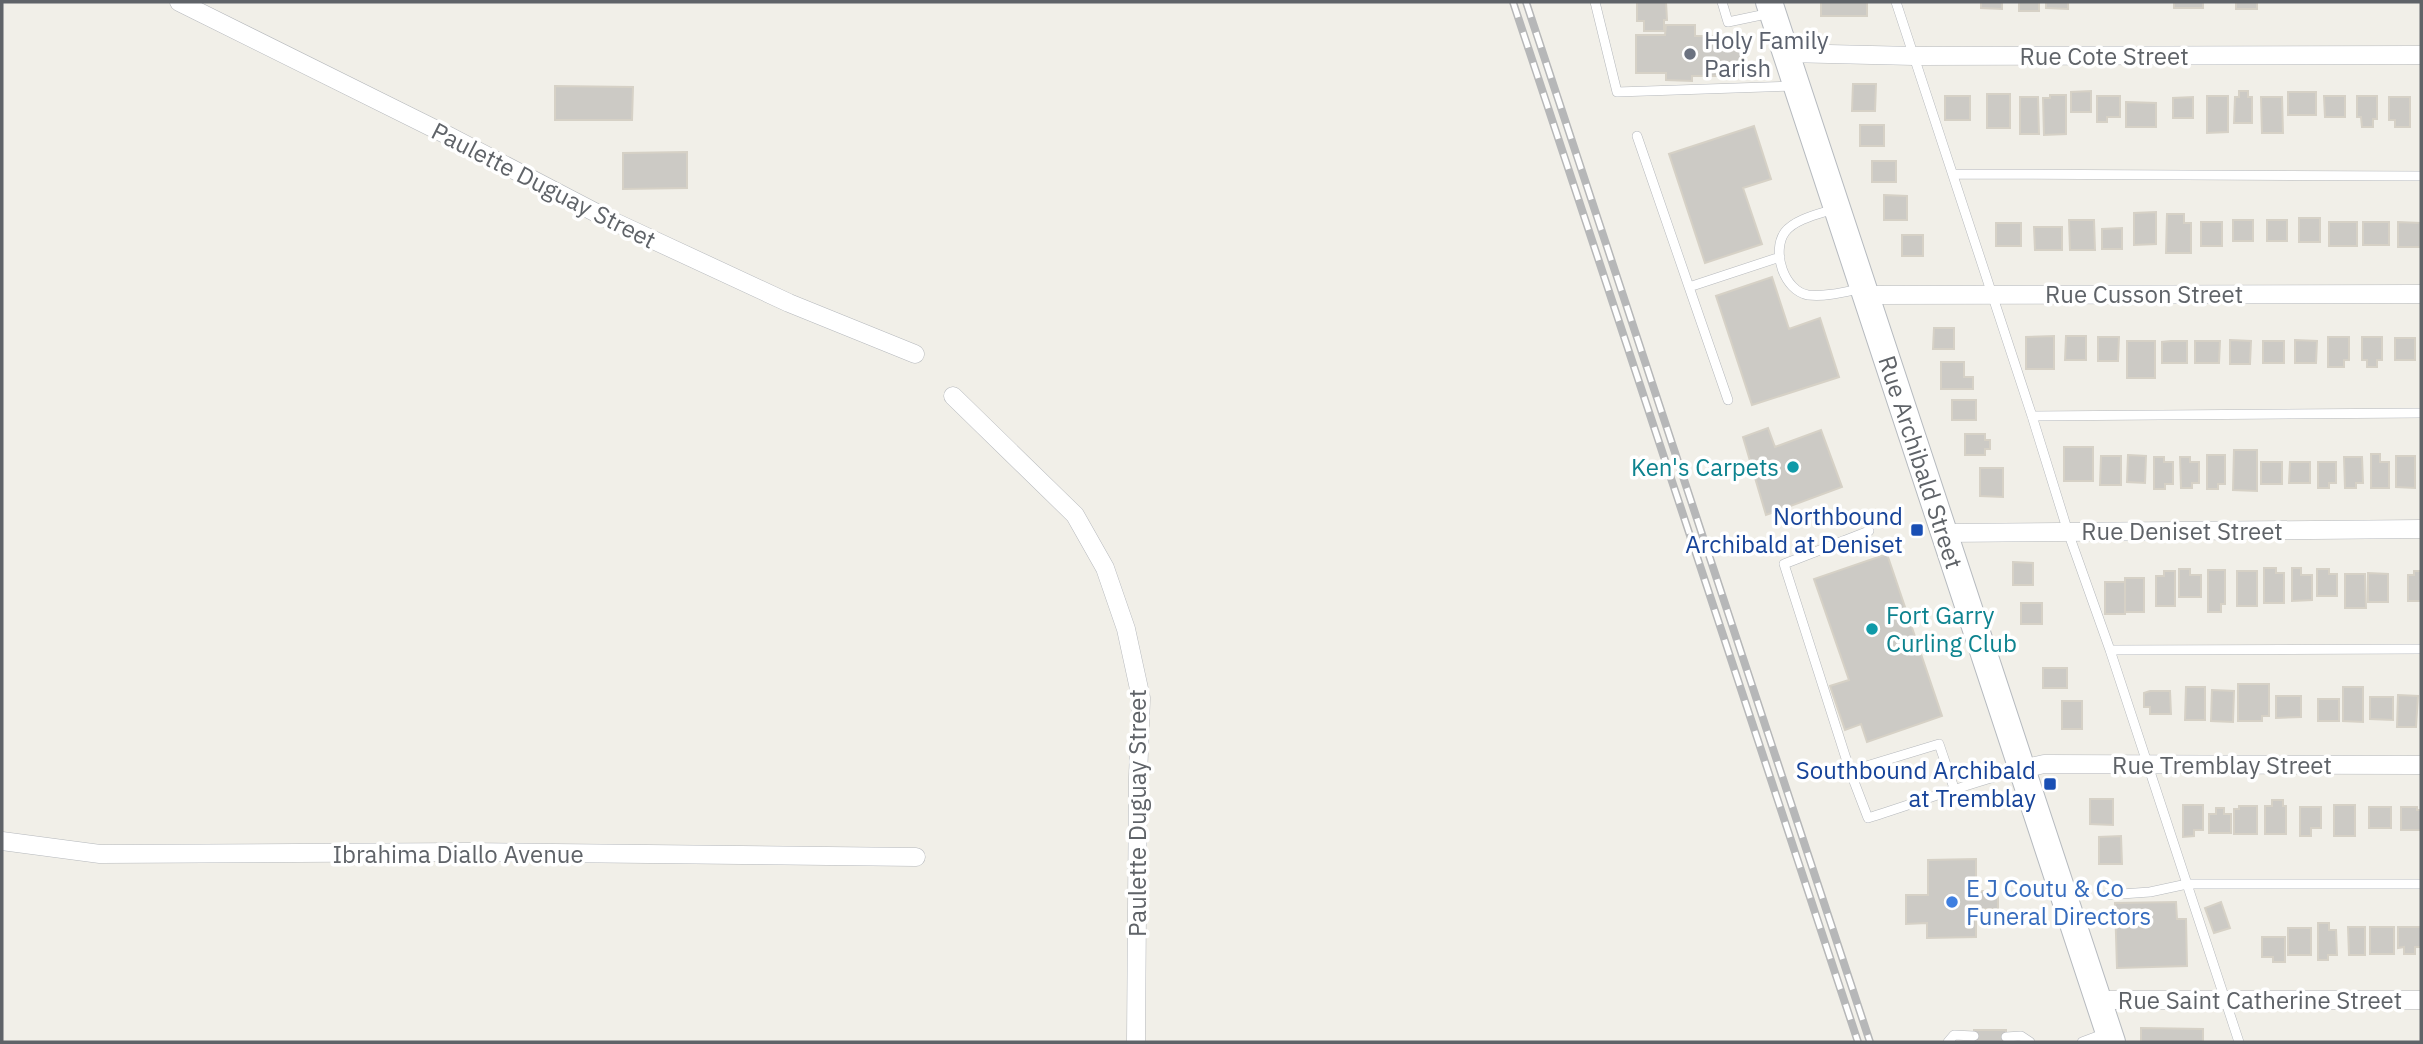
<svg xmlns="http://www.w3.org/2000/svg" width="2423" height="1044" viewBox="0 0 2423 1044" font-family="'IBM Plex Sans',sans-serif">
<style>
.building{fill:#cccac5;stroke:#d6d1c6;stroke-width:2}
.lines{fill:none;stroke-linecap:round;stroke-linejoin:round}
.lane-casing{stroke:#b5b8bc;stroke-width:10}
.street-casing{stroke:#b5b8bc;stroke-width:19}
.secondary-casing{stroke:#b6babf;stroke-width:28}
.lane{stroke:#fff;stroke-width:9}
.street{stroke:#fff;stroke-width:18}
.secondary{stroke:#fff;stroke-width:26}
.rail-casing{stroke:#b6b7b8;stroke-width:8}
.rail{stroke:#fff;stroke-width:5;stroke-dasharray:16;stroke-linecap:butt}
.worship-dot{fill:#6b7280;stroke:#fff;stroke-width:2.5}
.culture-dot{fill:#0f9aa8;stroke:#fff;stroke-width:2.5}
.transit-dot{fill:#1a4fb4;stroke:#fff;stroke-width:2.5}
.shop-dot{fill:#3f7fe0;stroke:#fff;stroke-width:2.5}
.labels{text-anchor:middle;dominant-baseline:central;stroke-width:7;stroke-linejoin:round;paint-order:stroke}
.worship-label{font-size:24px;fill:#5b616d;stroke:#fff;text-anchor:start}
.street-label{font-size:24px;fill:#5f6368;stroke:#fff}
.culture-label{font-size:24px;fill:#0d838f;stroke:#fff;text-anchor:end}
.transit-label{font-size:24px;fill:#164399;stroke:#fff;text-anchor:end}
.shop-label{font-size:24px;fill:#366cbe;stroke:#fff;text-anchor:start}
</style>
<rect width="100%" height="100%" fill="#f1efe8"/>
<path class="building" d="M1637,2H1666L1667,20H1664V31H1644V21H1637Z
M1821,2H1867V16H1821Z
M1981,2H2002V9L1981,8Z
M2019,2H2039V11H2019Z
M2046,2H2068V9L2046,8Z
M2174,2H2203V8H2174Z
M2236,2H2257V9H2236Z
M1666,25H1695V36H1743V76H1692V81L1666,80V73H1636V35H1665Z
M1853,84H1876L1875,111H1852Z
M555,86L633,87L632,120H555Z
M2091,91V112H2071V92Z
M2239,91H2248V97H2252V123H2234L2235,97H2239Z
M2288,92H2316V115H2288Z
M1987,94H2010V128H1987Z
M2050,95H2066V134L2044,135L2043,98H2050Z
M1945,96H1970V120H1945Z
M2097,96H2120V117H2107V122H2097Z
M2207,96H2228V132L2207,133Z
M2324,96H2345V117H2325Z
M2357,96H2377V119H2373V127H2362L2361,117H2357Z
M2020,97H2038L2039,134H2020Z
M2193,97V118H2173V98Z
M2261,97H2282L2283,133H2262Z
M2389,97H2410V127H2395V120H2389Z
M2126,102L2156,103V127H2126Z
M1860,125H1884V146H1860Z
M1754,126L1771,179L1743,188L1762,244L1705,263L1669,154Z
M687,152V188L623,189V153Z
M1872,161H1896V182H1872Z
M1884,195L1907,196V220H1884Z
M2156,212V244L2134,245V213Z
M2167,214H2184V223H2191V253H2166Z
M2299,218H2320V242H2299Z
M2069,220H2094L2095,250H2070Z
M2233,220H2253V241H2233Z
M2267,220H2287V241H2267Z
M2201,222H2222V246H2201Z
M2329,222H2357V246H2329Z
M2363,222H2389V245H2363Z
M2398,222L2420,223V247H2398Z
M1996,223H2021V246H1996Z
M2034,227H2062V250H2035Z
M2122,228V249H2102V229Z
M1902,235H1923V256H1902Z
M1772,277L1789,329L1820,318L1839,377L1752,405L1716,296Z
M1934,328H1954V349H1933Z
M2054,336V369H2026V337Z
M2066,336H2086V360H2065Z
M2098,337H2119L2118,361H2098Z
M2328,337H2349V360H2344V367H2328Z
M2362,337H2382V360H2377V367H2367V360H2362Z
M2395,338H2415V360H2395Z
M2230,340L2251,341L2250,364H2230Z
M2295,340L2317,341L2316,363H2295Z
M2127,341H2155V378H2127Z
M2171,341H2187V363H2162V342Z
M2195,341H2220L2219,363H2195Z
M2263,341H2284V363H2263Z
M1941,362H1964V377H1973V389H1941Z
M1952,400H1976V420H1952Z
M1768,428L1775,447L1821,430L1842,487L1766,515L1743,437Z
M1965,434H1985V440H1990V449H1985V455H1965Z
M2064,447H2093V481H2064Z
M2234,450H2257V491L2233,490Z
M2371,454H2380V462H2389V488H2371Z
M2128,455L2146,456L2145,483L2127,482Z
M2207,455H2225V484H2218V489H2207Z
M2101,456H2121V485H2100Z
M2396,456H2415V488L2396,487Z
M2154,457H2164V462H2173V484H2165V489H2154Z
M2180,457H2190V462H2199V483H2192V488H2181Z
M2344,457H2362L2363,483H2356V488H2345Z
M2261,462H2282V484H2261Z
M2290,462H2310V483H2289Z
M2318,462H2336V483H2329V488H2318Z
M1980,468H2003V497L1980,496Z
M1887,554L1942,716L1867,742L1861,724L1845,730L1830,686L1849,680L1814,579Z
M2013,562L2033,563V585H2013Z
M2264,568H2276V573H2284V603H2264Z
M2292,568H2301V575H2312V600L2292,601Z
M2179,569H2190V575H2201V597H2179Z
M2317,569H2329V574H2337V596H2317Z
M2208,570H2225V604H2221V612H2208Z
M2164,571H2175V606H2156V576H2164Z
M2237,571H2257V606H2237Z
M2414,571H2421V601H2408V575H2414Z
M2368,573L2388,574V602H2368Z
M2345,574H2365L2366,608H2345Z
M2125,578H2144V612H2125Z
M2105,582H2125V614H2105Z
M2021,603H2042V624H2021Z
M2043,668H2067V688H2043Z
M2238,684H2269V716H2262V721H2238Z
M2186,687H2205V720H2185Z
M2343,687H2363V722L2343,721Z
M2212,690L2234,691L2233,722L2211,721Z
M2150,691H2170L2171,714H2150V707H2144V693Z
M2398,695L2418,696L2416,727H2397Z
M2276,696H2301V717L2276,718Z
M2370,697H2393V720L2370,719Z
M2318,699H2339V721H2318Z
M2062,701H2082V729H2062Z
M2090,799H2113V825L2090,824Z
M2272,800H2283V806H2286V834H2265V806H2272Z
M2183,805H2203V830H2194V836L2183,837Z
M2334,805H2355V836H2334Z
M2239,806H2257V834H2234V809H2239Z
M2300,807H2321V828H2311V836H2300Z
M2369,807H2391V828H2369Z
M2401,807H2417V810H2421V830H2401Z
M2216,808H2224V814H2231V833H2209V814H2216Z
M2121,836L2122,864H2099V837Z
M1976,859V891H1998V909H1976V937L1927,938V923L1906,924V895H1928V860Z
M2176,902L2177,919H2186L2187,966L2117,968L2115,903Z
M2221,902L2230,928L2214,933L2205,908Z
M2318,923H2329V930H2336L2337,955H2328V960H2318Z
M2348,927H2365V955H2349Z
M2370,927H2394V954H2370Z
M2398,927H2421V947H2415V954H2404V947L2398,948Z
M2288,928H2311V955H2288Z
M2262,937H2285V962H2273V957H2262Z
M2141,1028L2203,1029V1042H2141Z
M1974,1030H2006V1042H1974Z"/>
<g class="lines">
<g class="lane-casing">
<path id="lane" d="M1595,2L1617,92L1795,86
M1722,2L1728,22L1771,13
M1896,2L2032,416L2068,532L2110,650L2239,1042
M1637,136L1689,287
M1953,174L2421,176
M1834,209C1819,214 1795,219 1785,232C1771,251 1784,291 1808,295C1826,297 1844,292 1862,288
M1728,400L1689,287L1780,257
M2032,416L2421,413
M2110,650L2421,649
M1850,771L1784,564L1869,531
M1955,791L1939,744L1850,771L1868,818C1919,802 1969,783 2020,770
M2107,895L2150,892L2187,884H2421
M2006,1037L2021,1036L2030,1042
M1948,1042L1954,1035L1974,1036
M2082,1042L2106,1033"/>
</g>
<g class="street-casing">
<path id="street" d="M179,2L449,136L606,218L789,303L915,354
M1786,53L1914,56L2421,55
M1866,295L2421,294
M953,396L1075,515L1105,568L1126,629L1141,698L1138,777L1136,1042
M1944,533L2421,529
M2023,769L2044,764L2421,765
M2,841L100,854L468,852L916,857
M2098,1000H2421"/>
</g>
<g class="secondary-casing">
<path id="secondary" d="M1769,2L2112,1042"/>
</g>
<use href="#lane" class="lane"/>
<use href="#street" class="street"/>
<use href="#secondary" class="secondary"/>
<g class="rail-casing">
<path id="rail" d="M1513,2L1858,1042
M1526,2L1870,1042"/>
</g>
<use href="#rail" class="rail"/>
</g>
<circle class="worship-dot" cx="1690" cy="54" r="7"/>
<g class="culture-dot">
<circle cx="1793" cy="467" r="7"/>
<circle cx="1872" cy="629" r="7"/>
</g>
<g class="transit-dot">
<rect x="1910" y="523" width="14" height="14" rx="3.5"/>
<rect x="2043" y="777" width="14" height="14" rx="3.5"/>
</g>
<circle class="shop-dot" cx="1952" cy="902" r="7"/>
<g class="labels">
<g class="worship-label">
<text x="1704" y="40">Holy Family<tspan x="1704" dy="28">Parish</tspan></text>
</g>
<g class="street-label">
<text x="2104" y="56">Rue Cote Street</text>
<text transform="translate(544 185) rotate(27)">Paulette Duguay Street</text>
<text x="2144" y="294">Rue Cusson Street</text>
<text transform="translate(1921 462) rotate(72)">Rue Archibald Street</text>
<text x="2182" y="531">Rue Deniset Street</text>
<text x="2222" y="765">Rue Tremblay Street</text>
<text transform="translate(1137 813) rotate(-90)">Paulette Duguay Street</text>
<text x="458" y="854">Ibrahima Diallo Avenue</text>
<text x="2260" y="1000">Rue Saint Catherine Street</text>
</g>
<g class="culture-label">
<text x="1779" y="467">Ken's Carpets</text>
<text x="1886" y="615" text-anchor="start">Fort Garry<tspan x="1886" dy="28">Curling Club</tspan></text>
</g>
<g class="transit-label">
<text x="1903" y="516">Northbound<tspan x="1903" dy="28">Archibald at Deniset</tspan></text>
<text x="2036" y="770">Southbound Archibald<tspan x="2036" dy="28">at Tremblay</tspan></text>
</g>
<g class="shop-label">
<text x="1966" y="888">E J Coutu &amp; Co<tspan x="1966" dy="28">Funeral Directors</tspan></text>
</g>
</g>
<rect width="2423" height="1044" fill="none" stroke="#5f6368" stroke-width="7"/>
</svg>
